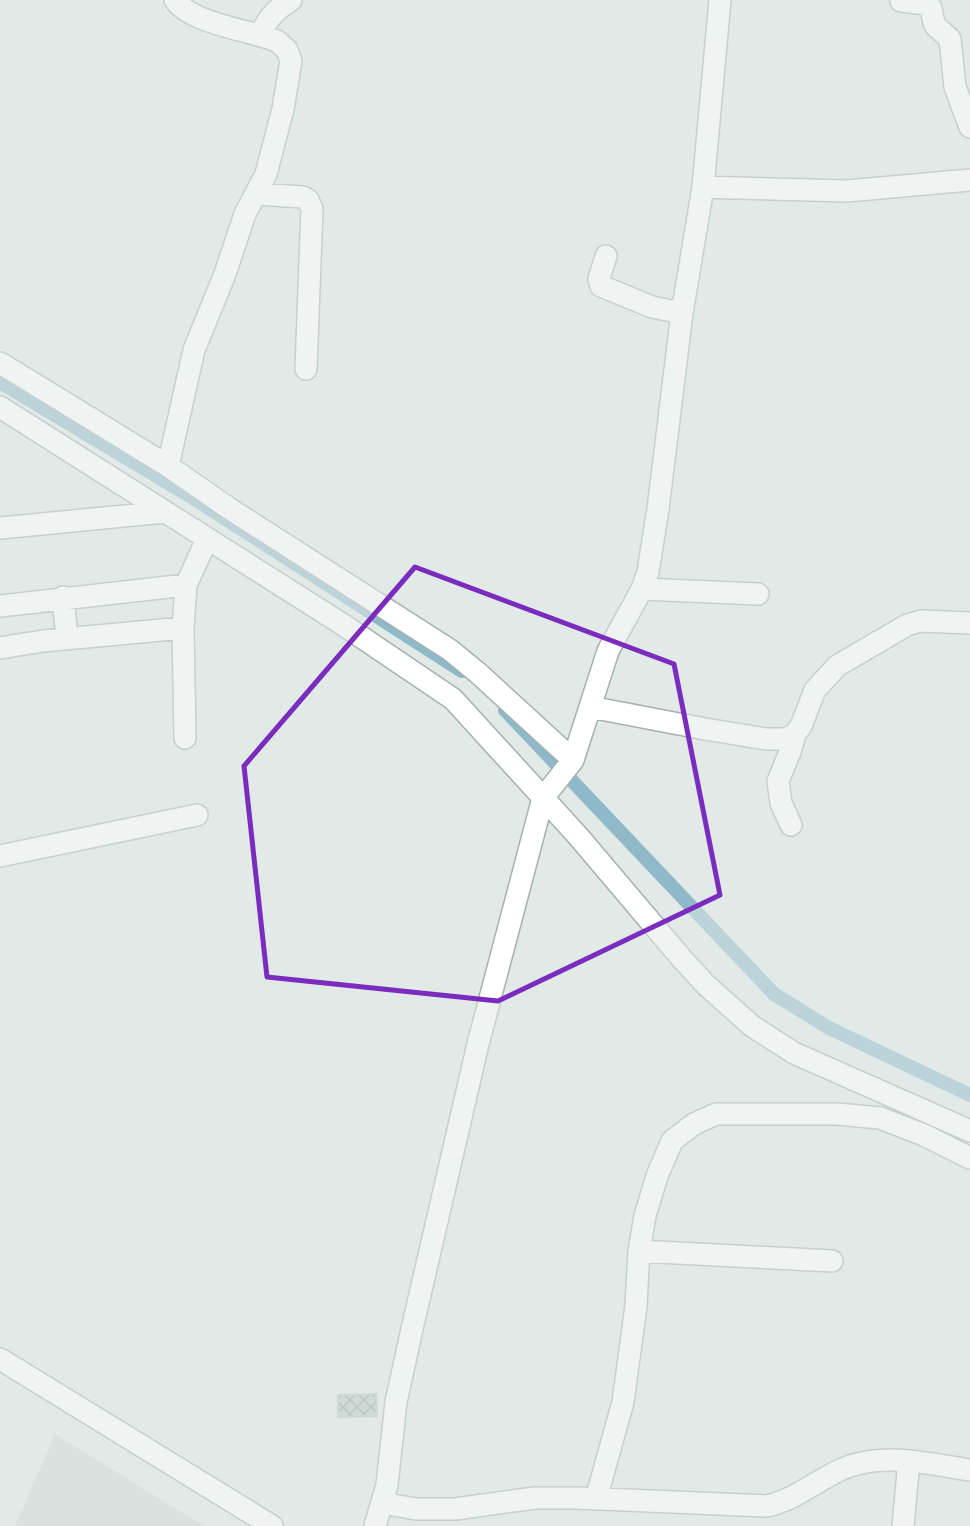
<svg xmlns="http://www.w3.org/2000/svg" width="970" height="1526" viewBox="0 0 970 1526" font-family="Karla,sans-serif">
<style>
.built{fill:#d0dad7}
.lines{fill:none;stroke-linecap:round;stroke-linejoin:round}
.canal{stroke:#8fb8c9;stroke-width:14}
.building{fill:url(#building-cross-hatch);stroke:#b5c3bf;stroke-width:2}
.minor-casing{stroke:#a5b1ae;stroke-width:24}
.minor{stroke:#fff;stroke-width:21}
.marked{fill:none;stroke:#7b2cbf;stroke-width:5;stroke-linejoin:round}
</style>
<defs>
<pattern id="building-cross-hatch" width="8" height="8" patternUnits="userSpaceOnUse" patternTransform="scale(1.75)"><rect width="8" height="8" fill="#bac7c4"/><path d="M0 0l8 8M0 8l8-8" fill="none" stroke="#97a3a0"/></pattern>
</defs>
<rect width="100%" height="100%" fill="#e1eae7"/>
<path class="built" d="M55,1434L165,1502L205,1526H15Z"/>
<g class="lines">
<path class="canal" d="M0,382L193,498L462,671
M505,710L774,994L829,1028L970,1095"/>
</g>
<path class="building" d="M376,1394L377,1416L338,1417V1395Z"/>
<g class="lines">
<g class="minor-casing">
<path id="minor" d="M901,1L926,4L931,8C935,32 935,24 950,39L955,87L970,127
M260,35C268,18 275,10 291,0
M703,187L847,191L970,180
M256,194L303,197L308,200L312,209L306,369
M606,256L599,279L601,286L652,307L682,313
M0,363L168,466L230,509L450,650L478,673L573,760
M0,407L342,624L453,699L578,836L683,960L706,985L752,1026L794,1053L970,1131
M168,466L194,350L225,274L245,214L266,174L283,109L291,61L287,50L277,41C249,30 192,24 175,0
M0,528L165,512
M642,589L758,594
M63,597L67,639
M0,606L186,585
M0,648L43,641L183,628
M590,707L705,729L766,739H785L795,734L801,726L815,690L837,666L907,625L921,621L970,623
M185,738L183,628L186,585L207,539
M791,825L781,803L778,781L790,752L795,734
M0,856L197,815
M639,1251L832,1261
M0,1359L272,1526
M596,1499L623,1402L636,1306L639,1251L645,1216L657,1176L672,1141L694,1124L716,1114H837L880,1118L924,1135L970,1158
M382,1503L416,1509H455L535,1498H578L767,1506C794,1500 815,1482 840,1470C882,1451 927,1464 970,1470
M375,1526L387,1485L396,1402L412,1329L478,1044L543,798L573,760L608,651L642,589L648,572L658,509L682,313L703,187L720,0
M903,1526L909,1461"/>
</g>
<use href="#minor" class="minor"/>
</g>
<path d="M0 0H970V1526H0ZM415,567L674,664L720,895L498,1001L267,977L244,766Z" fill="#e1eae7" fill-opacity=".55" fill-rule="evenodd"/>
<path class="marked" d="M415,567L674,664L720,895L498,1001L267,977L244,766Z"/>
</svg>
